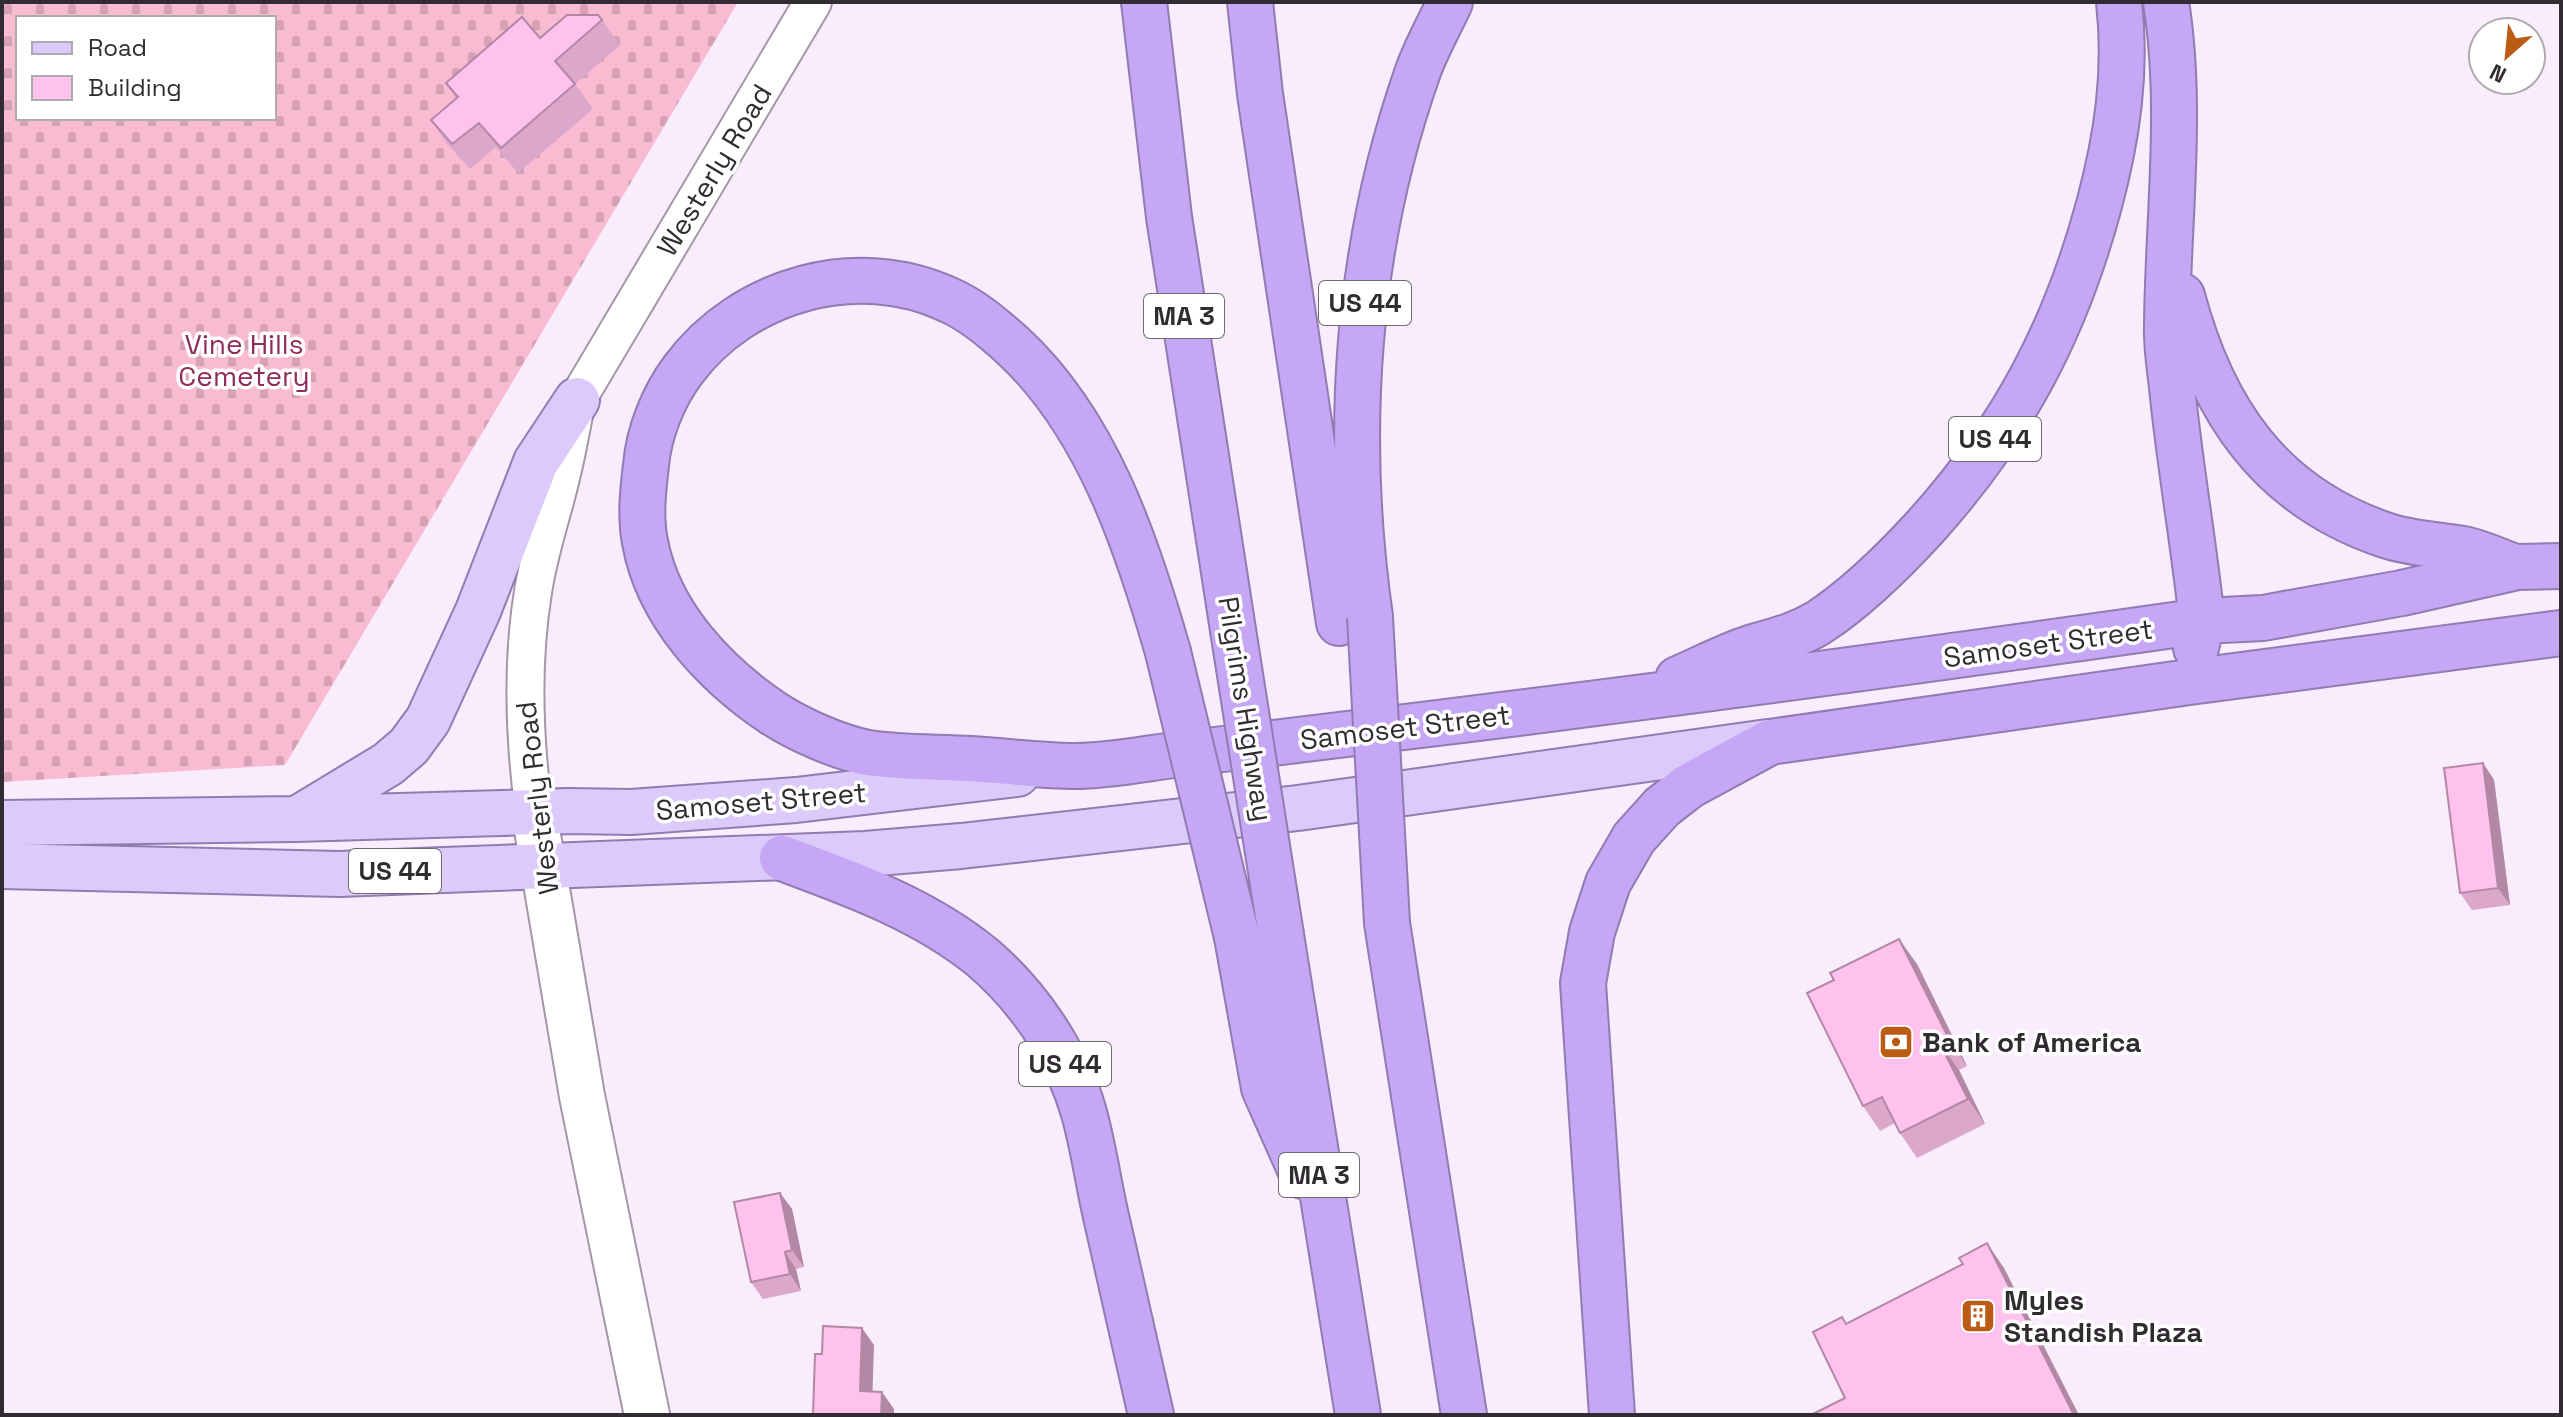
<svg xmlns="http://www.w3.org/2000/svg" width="2563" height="1417" viewBox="0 0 2563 1417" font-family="'Space Grotesk',sans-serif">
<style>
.cemetery{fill:url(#cemetery-stones);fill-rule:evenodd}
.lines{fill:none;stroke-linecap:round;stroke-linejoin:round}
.street-casing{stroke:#a497a7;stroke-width:40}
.secondary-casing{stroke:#a497a7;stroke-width:48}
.primary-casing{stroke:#917cb1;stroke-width:48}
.highway-casing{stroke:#917cb1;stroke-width:48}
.street{stroke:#fff;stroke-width:36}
.secondary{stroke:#fff;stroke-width:44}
.primary{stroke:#dccafa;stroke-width:44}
.highway{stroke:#c5a7f6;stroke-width:44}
.highway-bridge-casing{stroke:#917cb1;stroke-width:48;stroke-linecap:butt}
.highway-bridge{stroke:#c5a7f6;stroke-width:44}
.wall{fill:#dba7cb}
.shaded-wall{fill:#b288a5}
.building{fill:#ffc2ec;stroke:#b288a5;stroke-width:2}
.labels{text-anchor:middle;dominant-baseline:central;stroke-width:7;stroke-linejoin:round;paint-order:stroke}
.shield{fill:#fff;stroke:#6f6b70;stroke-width:2}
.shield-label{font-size:26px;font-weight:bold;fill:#312c32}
.street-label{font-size:28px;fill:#312c32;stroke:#fff}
.park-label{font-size:28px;fill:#8f2d59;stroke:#fff}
.poi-label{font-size:28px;font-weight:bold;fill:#312c32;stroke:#fff;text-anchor:start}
</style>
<defs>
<pattern id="cemetery-stones" width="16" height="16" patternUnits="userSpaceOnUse" patternTransform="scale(2)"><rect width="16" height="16" fill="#f9bbd1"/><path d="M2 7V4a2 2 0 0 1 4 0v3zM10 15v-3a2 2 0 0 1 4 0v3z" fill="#d6a1b4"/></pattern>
</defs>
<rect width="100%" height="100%" fill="#f9ecfd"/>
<path class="cemetery" d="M2,2H738L285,765L2,782ZM18,18H274V118H18Z"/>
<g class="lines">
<g class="street-casing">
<path id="street" d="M534,812C524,738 521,666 533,592C539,551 553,513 562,473C568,449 572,424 577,400L813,2"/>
</g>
<g class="secondary-casing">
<path id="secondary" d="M534,812L582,1096L647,1415"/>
</g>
<g class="primary-casing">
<path id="primary" d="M302,816L388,764L409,746L428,720L478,611L536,462L577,400
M2,823L296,819L568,811L631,812L796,800L1017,774
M2,866L339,874L865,854L961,846L1298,808L1768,742"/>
</g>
<g class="highway-casing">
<path id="highway" d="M1144,2L1169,217L1233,630
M1250,2L1260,94L1339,623
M2166,2C2183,108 2168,218 2167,325C2166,349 2171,374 2173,397C2181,472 2194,546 2202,621L2196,648
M2182,296C2212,409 2269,496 2385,535C2411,544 2436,544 2463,549C2480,552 2498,561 2515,567
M1370,617C1344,435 1356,248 1417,74C1425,50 1439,26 1450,2
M1168,652C1137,544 1097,423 1012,345C993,328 972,310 949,300C857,257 743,289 683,370C663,397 649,432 646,465C643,490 640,517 645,542C658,614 715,674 773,713C799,730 838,747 868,753C901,758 938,757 971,759C1006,761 1040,766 1075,766C1112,766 1152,757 1190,753C1267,743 1344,734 1421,725C1682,693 1942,658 2202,621L2263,618L2402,593L2517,567L2561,566
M1678,679C1701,669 1726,656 1750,648C1774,641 1796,636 1818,623C1858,597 1894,561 1926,526C2013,429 2065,331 2099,205C2117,138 2127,72 2119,2
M782,858C852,884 923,909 982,957C1029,997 1067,1053 1084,1113C1094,1149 1099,1188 1108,1225C1122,1289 1137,1352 1151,1415
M1387,923L1464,1415
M1281,935L1358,1415
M1237,937L1264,1088L1303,1176
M1612,1415L1583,983L1592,932L1608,883L1634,838L1662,807L1689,786L1770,742L2189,682L2561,633"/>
</g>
<use href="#street" class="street"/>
<use href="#secondary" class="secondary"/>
<use href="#primary" class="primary"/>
<use href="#highway" class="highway"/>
<g class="highway-bridge-casing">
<path id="highway-bridge" d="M1370,617L1387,923
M1233,630L1281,935
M1168,652L1237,937"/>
</g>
<use href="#highway-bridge" class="highway-bridge"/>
</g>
<path class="wall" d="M602,20L620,45L575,84L593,109L518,173L496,147L470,169L448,145L431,120L456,99L446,83L540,38Z
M2483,763L2494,780L2510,905L2472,910L2460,893Z
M1917,964L1967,1066L1959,1070L1985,1124L1917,1158L1900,1133L1895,1123L1880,1131L1863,1106Z
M780,1193L792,1209L804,1267L796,1269L801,1291L763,1299L751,1282Z"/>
<path class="shaded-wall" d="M2483,763L2494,780L2510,905L2498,888Z
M1899,939L1917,964L1967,1066L1950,1041Z
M1941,1046L1959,1070L1985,1124L1968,1099Z
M780,1193L792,1209L804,1267L792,1250Z
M1987,1243L2004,1268L2079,1415H2074Z
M785,1252L796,1269L801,1291L790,1274Z
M862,1328L874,1345L872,1407L860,1391Z
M882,1392L894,1409V1415H881Z"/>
<path class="building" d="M567,15H598L602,20L555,61L575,84L501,148L479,123L452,144L431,120L458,97L446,83L522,17L540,38Z
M2483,763L2498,888L2460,893L2444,768Z
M1899,939L1950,1041L1941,1046L1968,1099L1900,1133L1882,1097L1863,1106L1807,993L1834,980L1830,973Z
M780,1193L792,1250L785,1252L790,1274L751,1282L734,1202Z
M1987,1243L2074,1415H1811L1845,1398L1813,1332L1842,1317L1846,1324L1963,1264L1959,1258Z
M823,1326L862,1328L860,1391L882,1392L881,1415H813L815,1354H822Z"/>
<defs>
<g id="bank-square" transform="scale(1.8)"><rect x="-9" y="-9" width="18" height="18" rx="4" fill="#bb5c15" stroke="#fff"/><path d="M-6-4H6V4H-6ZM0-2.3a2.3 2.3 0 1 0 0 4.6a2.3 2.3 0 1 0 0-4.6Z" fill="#fff"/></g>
<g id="building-square" transform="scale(1.8)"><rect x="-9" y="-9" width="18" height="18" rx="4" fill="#bb5c15" stroke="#fff"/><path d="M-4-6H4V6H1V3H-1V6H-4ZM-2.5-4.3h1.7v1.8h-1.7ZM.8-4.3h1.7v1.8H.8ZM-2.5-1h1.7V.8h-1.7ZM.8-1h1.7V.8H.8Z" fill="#fff"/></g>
</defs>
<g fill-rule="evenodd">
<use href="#bank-square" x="1896" y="1042"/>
<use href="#building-square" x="1978" y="1316"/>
</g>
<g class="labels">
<g class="shield">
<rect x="1319" y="281" width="92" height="44" rx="6"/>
<rect x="1144" y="294" width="80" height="44" rx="6"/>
<rect x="1949" y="417" width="92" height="44" rx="6"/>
<rect x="349" y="849" width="92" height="44" rx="6"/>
<rect x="1019" y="1042" width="92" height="44" rx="6"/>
<rect x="1279" y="1153" width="80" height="44" rx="6"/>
</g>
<g class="shield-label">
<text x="1365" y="303">US 44</text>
<text x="1184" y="316">MA 3</text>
<text x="1995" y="439">US 44</text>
<text x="395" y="871">US 44</text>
<text x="1065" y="1064">US 44</text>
<text x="1319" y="1175">MA 3</text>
</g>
<g class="street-label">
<text transform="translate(714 170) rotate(-59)">Westerly Road</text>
<text transform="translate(2048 643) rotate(-8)">Samoset Street</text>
<text transform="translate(1246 709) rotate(81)">Pilgrims Highway</text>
<text transform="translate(1405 727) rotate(-7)">Samoset Street</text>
<text transform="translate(537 798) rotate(-97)">Westerly Road</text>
<text transform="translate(761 801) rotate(-5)">Samoset Street</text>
</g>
<g class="park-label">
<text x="244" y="344">Vine Hills<tspan x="244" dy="32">Cemetery</tspan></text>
</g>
<g class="poi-label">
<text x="1922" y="1042">Bank of America</text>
<text x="2004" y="1300">Myles<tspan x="2004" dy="32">Standish Plaza</tspan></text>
</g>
</g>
<rect width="2563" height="1417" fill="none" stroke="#312c32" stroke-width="8"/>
<rect x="16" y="16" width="260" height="104" fill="#ffffff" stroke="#adabad" stroke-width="2"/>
<rect x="32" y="42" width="40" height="12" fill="#dccafa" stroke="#adabad" stroke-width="2"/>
<text x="88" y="56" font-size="24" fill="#312c32">Road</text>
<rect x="32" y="76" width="40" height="24" fill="#ffc2ec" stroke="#adabad" stroke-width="2"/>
<text x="88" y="96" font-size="24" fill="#312c32">Building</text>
<g transform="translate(2507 56) rotate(207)"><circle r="38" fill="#ffffff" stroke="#adabad" stroke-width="2"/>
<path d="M0-6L14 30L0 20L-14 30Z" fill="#bb5c15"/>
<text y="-12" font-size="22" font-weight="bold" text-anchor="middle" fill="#312c32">N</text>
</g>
</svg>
